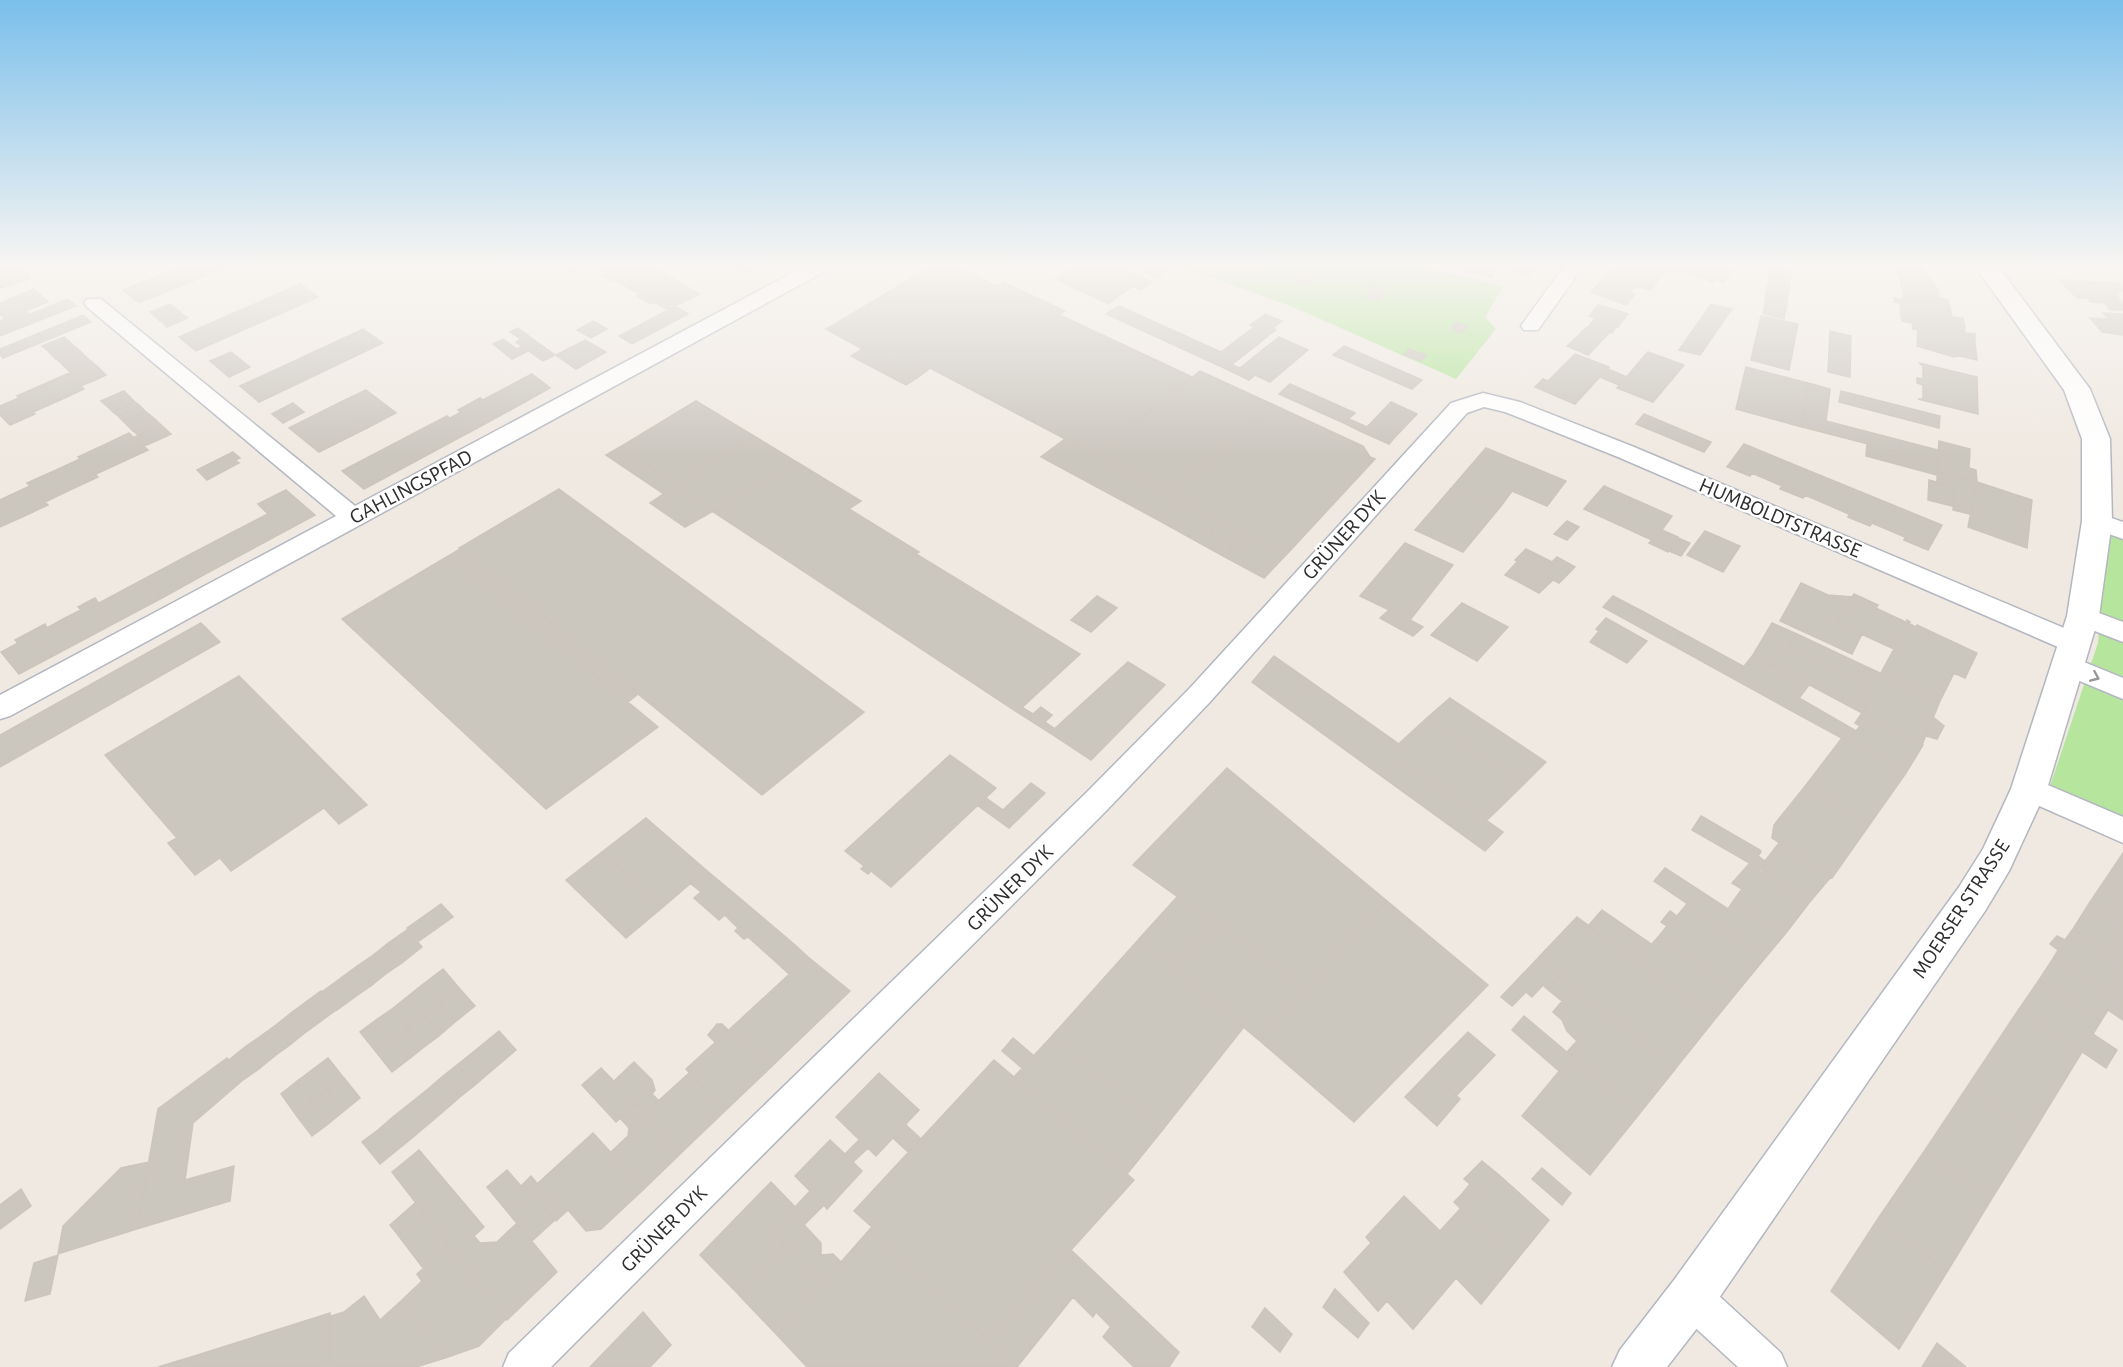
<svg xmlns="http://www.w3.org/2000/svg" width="2123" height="1367" viewBox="0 0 2123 1367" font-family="'Alegreya Sans',sans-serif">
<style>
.green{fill:#b6e59e}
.building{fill:#cbc7bf;stroke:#cbc5ba;stroke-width:1.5}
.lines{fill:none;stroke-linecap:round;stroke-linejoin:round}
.street-casing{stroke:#b4b7c1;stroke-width:3}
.secondary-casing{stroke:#b4b7c1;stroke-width:3}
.street{fill:#fff;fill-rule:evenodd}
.secondary{fill:#fff;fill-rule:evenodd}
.oneway{stroke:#969696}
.labels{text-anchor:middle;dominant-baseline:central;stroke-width:5;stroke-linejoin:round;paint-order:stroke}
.street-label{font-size:21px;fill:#2e2e2e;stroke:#fff}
</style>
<rect width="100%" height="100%" fill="#efe9e1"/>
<path class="green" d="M1175,265H1418L1503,287L1485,317L1496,329L1456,379L1293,307Z
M2107,533L2123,539V818L2050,786L2098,643Z"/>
<path class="building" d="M0,265H20L23,274L27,272L30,279L0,288Z
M186,265H231L139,303L123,290Z
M556,265H586L573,271Z
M591,265H649L699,294L668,310L654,302L651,304L637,296L640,294L615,280L612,281L598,273L602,272Z
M733,265H763L747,274Z
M933,265H953L997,286L1003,282L1065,311L1060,315L1192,377L1094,454L840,321Z
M1077,265H1114L1135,274L1098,299L1055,279Z
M1154,265L1167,271L1158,278L1145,272Z
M1447,265H1501L1492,278Z
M1512,265H1529L1536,267L1530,276L1509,270Z
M1621,265H1730L1727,269L1733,271L1724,282L1715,279L1713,282L1679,270L1677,273L1667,269L1651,290L1603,279L1610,270L1615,272Z
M1890,265H1920L1925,272L1894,270Z
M1771,266L1791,271V275L1770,271Z
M1894,270L1925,272L1938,290L1903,284Z
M1770,271L1791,275L1790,280L1769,275Z
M1135,274L1144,278L1108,304L1098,299Z
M1301,275L1313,278L1307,285L1296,281Z
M1769,275L1790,280L1789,285L1769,280Z
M1145,279L1152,282L1141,290L1133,286Z
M1603,279L1635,286L1630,293L1635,294L1626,305L1591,292Z
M1769,280L1789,285V289L1768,285Z
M2060,280L2118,283L2123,291H2117L2119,294H2116L2123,304L2090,302L2087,298H2077Z
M300,284L318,297L196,351L179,337Z
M1901,284L1938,290L1939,298L1948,300L1950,308L1904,299Z
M1768,285L1789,289L1788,294L1767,289Z
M1372,287L1386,291L1379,301L1365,297Z
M34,289L48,302L5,319L0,314V303Z
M1767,289L1788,294L1787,299L1766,294Z
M1766,294L1787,299V304L1765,299Z
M1894,298L1950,308L1952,317L1963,318L1965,327L1901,315L1900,303L1894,302Z
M68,299L76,306L0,336V326Z
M1765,299L1787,304L1786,309L1765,304Z
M2105,303L2123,304V310H2110Z
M170,304L175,308L155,316L150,312Z
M1711,304L1732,309L1700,355L1679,350Z
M1765,304L1786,309L1785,314L1764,309Z
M1598,305L1613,309L1628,314L1618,327L1589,316Z
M675,306L688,314L632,344L619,336Z
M1119,306L1221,352L1241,337L1257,345L1226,369L1106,314Z
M175,308L179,311L159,320L155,316Z
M1764,309L1785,314L1784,319L1763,314Z
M26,311L29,315L0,326V321Z
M179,311L183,315L163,323L159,320Z
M2103,313L2123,314V335L2102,332L2090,318L2108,319Z
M1265,314L1282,321L1273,328L1256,321Z
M83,315L91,322L3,358L0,354V349Z
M183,315L188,318L167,327L163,323Z
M1901,315L1964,327L1965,333L1975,334V343L1913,329L1912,323L1902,321Z
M1761,316L1798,324L1789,370L1751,360Z
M1595,318L1603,321L1617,326L1612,333L1588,327Z
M593,321L607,329L591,338L577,330Z
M840,321L858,330L844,339L826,329Z
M1256,321L1273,328L1276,330L1270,334L1250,325Z
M1456,322L1467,326L1462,333L1451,329Z
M1254,327L1270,334L1257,345L1241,337Z
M1587,327L1610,332L1588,355L1567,346Z
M518,328L537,342L524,348L516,342L521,339L510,332Z
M363,329L383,343L322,372L303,357Z
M858,330L876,340L862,349L844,339Z
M1918,330L1975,343L1977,360L1960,356L1954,357L1917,346Z
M1830,331L1851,336L1850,377L1828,372Z
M64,337L69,341L47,350L42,346Z
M1279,337L1308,350L1270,382L1240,368Z
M503,339L517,349L522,346L528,351L512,359L493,344Z
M585,340L606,352L576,369L556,355Z
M876,340L930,368L917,378L862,349Z
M69,341L73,345L51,354L47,350Z
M537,342L555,355L543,361L524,348Z
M73,345L78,349L56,359L51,354Z
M1344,346L1422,380L1412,389L1333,355Z
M78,349L83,354L61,363L56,359Z
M862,349L917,378L906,385L851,356Z
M1409,349L1426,355L1421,361L1404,355Z
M231,352L250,367L229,377L210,361Z
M1648,352L1684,365L1653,402L1617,388Z
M83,354L87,358L65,367L61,363Z
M1575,354L1609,367L1575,404L1535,387L1543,379L1548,381Z
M303,357L322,372L259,402L240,386Z
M87,358L92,362L70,372L65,367Z
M92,362L98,367L75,377L70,372Z
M1919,363L1977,377L1978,414L1918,399H1923V385L1917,383V378L1923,379V366Z
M1232,365L1240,368L1255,375L1249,380L1226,369Z
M98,367L106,375L93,381L85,373Z
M1746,367L1808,383L1802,427L1736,409Z
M1608,369L1627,377L1619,385L1600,377Z
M1200,371L1274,405L1170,494L1094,454Z
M71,373L75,377L85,373L93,381L81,386L67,374Z
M67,374L84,389L58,401L42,385Z
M532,374L550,388L514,408L494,394Z
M1808,383L1830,389L1826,421L1938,450V462L1802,427Z
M1290,384L1355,413L1344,423L1279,394Z
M42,385L58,401L33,412L17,396Z
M366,390L396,413L369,427L339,403Z
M124,391L130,397L108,407L101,401Z
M1841,391L1940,416L1939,428L1839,402Z
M494,394L514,408L470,432L450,418L461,412L458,410L480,398L483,400Z
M130,397L135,402L113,412L108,407Z
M19,398L35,414L10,425L0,415V406Z
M696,401L754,436L677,485L620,447Z
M135,402L140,406L118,416L113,412Z
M1391,402L1417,414L1395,437L1369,425Z
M293,403L304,412L283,423L272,414Z
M339,403L369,427L319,452L289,428Z
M1274,405L1363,446L1370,457L1375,459L1286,555L1170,494Z
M140,406L145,411L123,421L118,416Z
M145,411L150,415L128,426L123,421Z
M1644,414L1711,442L1704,452L1636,424Z
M150,415L156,420L133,431L128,426Z
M447,416L470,432L364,489L342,471Z
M1349,419L1367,427L1362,432L1344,423Z
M156,420L161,425L138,435L133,431Z
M161,425L171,434L158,440L148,431Z
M1369,425L1395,437L1389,444L1362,432Z
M148,431L158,440L144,446L135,437Z
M129,433L148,450L122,462L104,445Z
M754,436L795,461L715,513L713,512L715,510L677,485Z
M1065,439L1094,454L1183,501L1160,521L1041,457Z
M1939,441L1970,449L1969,468L1976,470L1977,482L1937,472Z
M1744,444L1878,499L1942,525L1928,550L1904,540L1905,537L1872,523L1870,526L1848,517L1849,514L1805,495L1803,498L1780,489L1782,486L1752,473L1750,476L1727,467Z
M1867,444L1938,462L1937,475L1866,456Z
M104,445L122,462L96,474L78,457Z
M620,447L677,485L664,494L606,455Z
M1486,448L1566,481L1547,506L1512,491L1501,506L1454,485Z
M233,452L240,458L235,460L239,463L207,480L197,470Z
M80,459L98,477L72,489L54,471Z
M795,461L861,501L849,509L919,552L916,554L1080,654L1017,712L715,513Z
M54,471L72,489L45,502L27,483Z
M1937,472L1977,482L1970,514L1953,510L1954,487L1937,483Z
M1929,480L1954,487L1952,506L1928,500Z
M1977,482L2032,500L2027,548L1968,527Z
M677,485L715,510L685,527L650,503Z
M1454,485L1501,506L1463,552L1415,530Z
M30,486L48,505L20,518L2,499Z
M1604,486L1638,501L1619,525L1584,509Z
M559,489L864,712L762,795L459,548Z
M286,490L315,515L252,549L233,532L268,514L258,504Z
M2,499L20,518L0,527V500Z
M1183,501L1222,521L1209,533L1234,547L1225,557L1160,521Z
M1638,501L1672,516L1654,541L1619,525Z
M1222,521L1246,534L1234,547L1209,533Z
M1567,521L1579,527L1567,540L1554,534Z
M1662,530L1678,537L1668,552L1649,543Z
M1705,531L1740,546L1723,572L1687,555Z
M233,532L252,549L207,573L189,555Z
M1246,534L1286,555L1264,578L1225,557Z
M1678,538L1690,543L1681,556L1669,551Z
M1405,543L1453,565L1410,620L1360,596Z
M460,549L638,694L628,702L450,555Z
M1526,549L1552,562L1557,557L1575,567L1559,583L1515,560Z
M189,555L207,573L162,598L144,579Z
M450,555L658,727L546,809L342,619Z
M1518,561L1529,567L1515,580L1505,575Z
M1529,567L1541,573L1528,587L1515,580Z
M1541,573L1553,580L1539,593L1528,587Z
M144,579L162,598L113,624L99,603Z
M1801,583L1828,595L1852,597L1837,623L1862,634L1852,654L1780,621Z
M1854,594L1878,605L1876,608L1852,597Z
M1097,596L1117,608L1091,632L1071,620Z
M1613,596L1642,611L1632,623L1603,607Z
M1852,597L1908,623L1894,649L1837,623Z
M95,598L113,624L83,640L63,619L81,610L78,607Z
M1462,603L1508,627L1477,661L1431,635Z
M1389,610L1410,620L1423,627L1413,636L1380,618Z
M1642,611L1682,633L1674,646L1632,623Z
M1606,618L1647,641L1627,663L1590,642L1599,631L1596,629Z
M63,619L83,640L51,657L30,632L45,624L47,628Z
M1907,620L1910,622L1908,623L1916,627L1917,625L1977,653L1965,678L1954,673L1940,701L1881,673L1908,623Z
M201,623L220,642L0,767V735Z
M1772,623L1797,634L1774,666L1753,655Z
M30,632L51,657L19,674L1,652L18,643L15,640Z
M1682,633L1743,666L1734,679L1674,646Z
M1797,634L1867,667L1858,680L1788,647Z
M1788,647L1858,680L1856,684L1871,692L1861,703L1866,706L1862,713L1774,666Z
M1753,655L1809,685L1790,710L1734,679Z
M1274,656L1314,684L1286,707L1252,682Z
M1128,662L1165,685L1091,760L1050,733Z
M1867,667L1940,701L1922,745L1862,713L1866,706L1861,703L1871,692L1856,684Z
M239,676L367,805L339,824L324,808L231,871L220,858L195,875L168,843L177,838L105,755Z
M1314,684L1399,744L1390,752L1503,832L1485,851L1286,707Z
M1450,698L1546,762L1524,784L1427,718Z
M1799,698L1856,731L1860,726L1855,723L1862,713L1923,745L1906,773L1790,710Z
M1041,707L1052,715L1045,722L1055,729L1050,733L1017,712L1023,708L1033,714Z
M1933,717L1944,726L1937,739L1926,736Z
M1427,718L1524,784L1487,820L1390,752Z
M1842,738L1906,773L1870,824L1806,785Z
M950,755L996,788L891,887L871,871L868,874L861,869L864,866L845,851Z
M1227,768L1387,901L1307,989L1133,865Z
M1031,783L1045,793L1009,828L977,805L986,798L1003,810Z
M1806,785L1870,824L1832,878L1772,838L1774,825Z
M1701,816L1760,850L1761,852L1758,856L1765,861L1779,843L1831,877L1809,903L1760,869L1692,830Z
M646,818L706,870L663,907L602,852Z
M602,852L663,907L626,938L566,880Z
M2123,853V922L2090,902Z
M1749,864L1809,903L1786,933L1734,900L1742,889L1732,883Z
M1665,868L1728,909L1734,900L1786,933L1766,957L1654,881Z
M706,870L742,900L719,920L694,898L701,892L690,883Z
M1177,897L1216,925L1173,968L1139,939Z
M742,900L795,945L776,962L748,937L744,939L735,931L738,928L725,915Z
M1387,901L1488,985L1354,1122L1260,1041Z
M2090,902L2123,922V961L2073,929Z
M441,904L453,917L419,941L407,928Z
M1687,904L1766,957L1738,991L1659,936L1667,926L1661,922L1670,911L1677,916Z
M1602,910L1651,944L1637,961L1588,926Z
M1577,917L1716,1018L1676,1068L1538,958Z
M1216,925L1307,989L1260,1041L1173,968Z
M2073,929L2123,961V1002L2054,957L2058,950L2050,944L2057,936L2065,940Z
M407,930L422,947L403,962L387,944Z
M1659,936L1738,991L1716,1018L1637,961Z
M1139,939L1243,1028L1164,1128L1052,1036Z
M387,944L403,962L387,973L372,956Z
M795,945L808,957L789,974L776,962Z
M372,956L387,973L372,985L356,967Z
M808,957L850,991L771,1067L730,1029Z
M2054,957L2123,1002V1020L2108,1010L2101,1021L2039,980Z
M1538,958L1559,976L1547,989L1543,985L1532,997L1526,992L1512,1006L1501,997Z
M356,967L372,985L356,996L341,978Z
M443,969L459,988L439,1003L422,985Z
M1559,976L1574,987L1562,1001L1547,989Z
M341,978L356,996L337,1010L322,992Z
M2039,980L2101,1021L2093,1034L2117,1050L2106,1068L2019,1009Z
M422,985L439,1003L424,1015L407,997Z
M1574,987L1676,1068L1640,1113L1567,1052L1577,1041L1567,1031L1562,1020L1553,1012Z
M459,988L475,1006L455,1022L439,1003Z
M321,991L336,1010L321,1021L306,1002Z
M407,997L424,1015L408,1028L392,1009Z
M306,1002L321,1021L306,1032L291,1013Z
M439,1003L455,1022L440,1035L424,1015Z
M392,1009L408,1028L392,1040L376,1020Z
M2019,1009L2082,1052L2032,1134L1967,1087Z
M291,1013L306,1032L291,1044L276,1025Z
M424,1015L440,1035L424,1047L408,1028Z
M1524,1016L1581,1064L1574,1072L1565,1064L1559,1071L1512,1030Z
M376,1020L392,1040L376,1052L360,1032Z
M717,1024H722L728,1030L715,1042L708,1035Z
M276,1025L291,1044L276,1055L261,1036Z
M408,1028L424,1047L409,1059L392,1040Z
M730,1029L771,1067L726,1110L686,1069Z
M499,1031L516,1050L489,1073L472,1053Z
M1468,1032L1495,1055L1456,1096L1429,1072Z
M261,1036L276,1055L260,1068L245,1047Z
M1052,1036L1164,1128L1127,1174L1014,1077Z
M1013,1038L1034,1056L1022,1068L1002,1051Z
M392,1040L409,1059L392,1072L376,1052Z
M245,1047L260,1068L243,1080L229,1060Z
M472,1053L489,1073L475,1085L457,1065Z
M227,1058L243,1080L193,1123L185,1180L234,1166L230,1201L137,1229L158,1109Z
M328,1058L344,1078L328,1090L312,1070Z
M994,1060L1134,1180L989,1341L870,1229L872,1227L854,1211Z
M634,1062L652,1080L655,1090L652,1094L659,1101L645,1114L614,1081Z
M1565,1064L1574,1072L1581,1064L1640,1113L1590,1175L1522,1116Z
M457,1065L475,1085L460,1097L443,1076Z
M601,1068L636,1104L616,1122L582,1085Z
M312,1070L328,1090L312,1102L296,1082Z
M1429,1072L1460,1099L1437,1126L1405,1097Z
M689,1073L726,1110L679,1155L643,1115Z
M879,1073L919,1110L876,1156L836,1117Z
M443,1076L460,1097L445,1110L428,1089Z
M344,1078L360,1098L344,1111L328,1090Z
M296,1082L312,1102L296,1115L281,1094Z
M1967,1087L2032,1134L1991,1200L1925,1150Z
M428,1089L445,1110L431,1122L413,1101Z
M328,1090L344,1111L328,1124L312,1102Z
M413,1101L431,1122L412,1138L394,1116Z
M312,1102L328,1124L312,1136L296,1115Z
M636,1104L644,1113L629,1128L620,1118Z
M644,1113L643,1115L646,1119L628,1136L629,1128Z
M394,1116L412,1138L396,1151L378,1130Z
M646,1119L679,1155L644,1189L611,1152Z
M906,1125L921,1139L908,1152L893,1138Z
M378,1130L396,1151L380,1164L362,1142Z
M593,1133L644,1189L601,1229L586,1231L568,1210L556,1221L545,1208L552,1201L537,1184Z
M830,1140L845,1154L859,1140L868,1148L853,1162L862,1171L827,1209L824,1205L804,1225L795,1215L799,1211L795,1207L810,1191L795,1176Z
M419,1150L484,1227L474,1236L480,1243L497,1242L517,1223L557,1272L507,1320L392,1172Z
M1925,1150L1991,1200L1947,1272L1879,1217Z
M1482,1161L1499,1175L1473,1203L1462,1194L1470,1184L1464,1179Z
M149,1162L137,1229L58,1254L63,1226L121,1168Z
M1542,1168L1571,1193L1562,1205L1532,1179Z
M507,1170L521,1186L531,1176L540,1187L510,1215L487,1187Z
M1499,1175L1549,1220L1515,1262L1454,1202L1462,1194L1473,1203Z
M771,1182L799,1211L776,1234L784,1243L738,1294L700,1255Z
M540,1187L552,1201L545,1208L555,1220L532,1241L510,1215Z
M21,1189L31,1206L0,1229V1205Z
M1404,1196L1440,1231L1460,1209L1515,1262L1481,1304L1456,1278L1413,1329L1387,1301L1378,1311L1344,1272L1371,1243L1366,1237Z
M415,1203L423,1213L398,1235L390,1225Z
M423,1213L449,1245L423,1268L398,1235Z
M795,1215L821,1243V1255L833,1254L841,1262L823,1283L776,1234Z
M1879,1217L1947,1272L1899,1349L1831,1291Z
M870,1229L989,1341L1017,1367H807L777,1335Z
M784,1243L823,1283L777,1335L738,1294Z
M449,1245L506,1319L479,1346L445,1358L402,1300L422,1281L417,1274Z
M1071,1250L1128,1304L1111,1327L1096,1312L1093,1317L1073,1297L1017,1367L989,1341Z
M58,1255L50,1294L25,1301L34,1263Z
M1335,1289L1369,1323L1358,1338L1323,1307Z
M364,1296L380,1320L402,1300L445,1358L416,1367H328L331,1316L344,1312Z
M1128,1304L1179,1352L1169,1367H1134L1103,1337Z
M1265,1308L1292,1334L1280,1352L1252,1327Z
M643,1312L671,1345L650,1367H590Z
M330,1313L328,1367H190L191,1357Z
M1937,1343L1966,1367H1922Z
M191,1357L190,1367H158Z"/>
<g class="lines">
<g class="street-casing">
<path id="street" d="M807,265H831L829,269L10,716L0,719V695L336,516L87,307L84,303L87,299H101L355,506Z
M1565,265H1584L1538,330H1524L1521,326Z
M1483,393L1520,402L1634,447L2083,636L2087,643L2083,650L2074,653L2065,650L1618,457L1505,412L1484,407L1467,413L1209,703L1106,811L551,1367H503L509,1353L1086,793L1189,689L1451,403Z
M2097,513L2123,522V539L2089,527L2085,521L2089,515Z
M2083,607L2123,622V642L2074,623L2070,616L2074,609Z
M2067,655L2123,678V699L2058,672L2054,665L2058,658Z
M2029,777L2123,817V843L2019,797L2014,789L2019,781Z
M1691,1278L1705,1283L1781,1353L1787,1367H1738L1677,1311L1672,1297L1677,1283Z"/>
</g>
<g class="secondary-casing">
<path id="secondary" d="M1974,265H1997L2090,389L2110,439L2112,521L2099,616L2047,789L2009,871L1985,911L1708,1314L1667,1367H1612L1620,1350L1674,1280L1959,887L1983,849L2011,789L2067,616L2082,521V439L2064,390Z"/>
</g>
<use href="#street" class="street"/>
<use href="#secondary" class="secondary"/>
</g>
<defs><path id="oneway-chevron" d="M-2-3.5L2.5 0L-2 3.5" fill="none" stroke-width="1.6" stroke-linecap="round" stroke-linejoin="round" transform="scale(1.5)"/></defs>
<use class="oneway" href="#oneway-chevron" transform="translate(2095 677) rotate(23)"/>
<linearGradient id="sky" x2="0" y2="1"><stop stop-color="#7abfeb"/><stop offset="0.58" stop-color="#f8f5f2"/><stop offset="1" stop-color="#f8f5f2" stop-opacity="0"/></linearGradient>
<rect width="2123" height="457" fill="url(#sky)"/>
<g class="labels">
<g class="street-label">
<text transform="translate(411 487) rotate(-28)">GAHLINGSPFAD</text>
<text transform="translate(1780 518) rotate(23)">HUMBOLDTSTRASSE</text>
<text transform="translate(1344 535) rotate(-48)">GRÜNER DYK</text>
<text transform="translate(1010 888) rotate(-45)">GRÜNER DYK</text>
<text transform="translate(1961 909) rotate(-57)">MOERSER STRASSE</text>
<text transform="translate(664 1229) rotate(-45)">GRÜNER DYK</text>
</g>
</g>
</svg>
